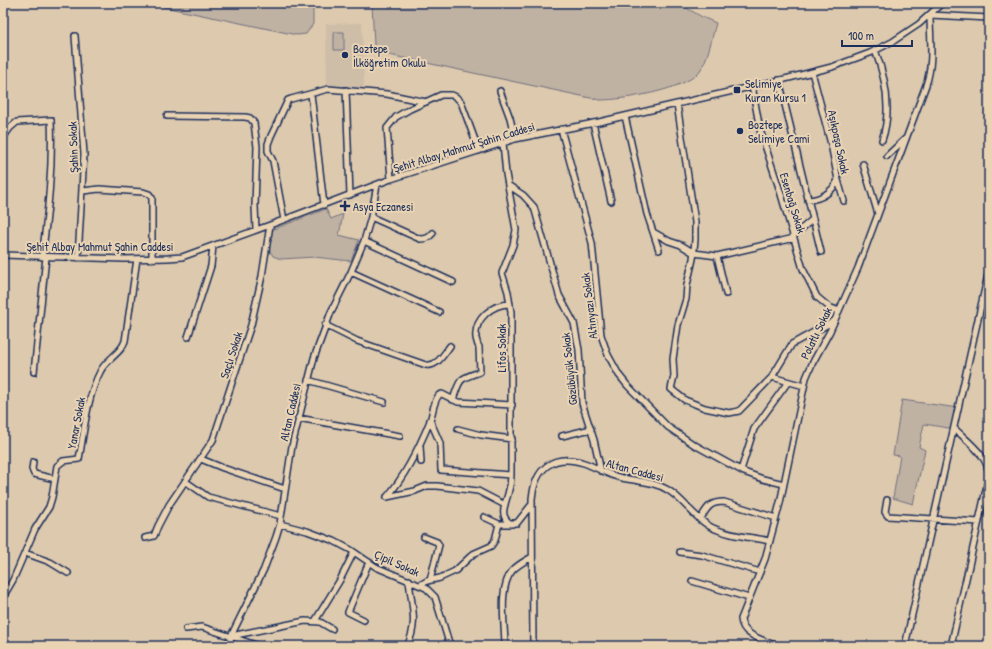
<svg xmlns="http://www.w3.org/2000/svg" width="992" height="649" viewBox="0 0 992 649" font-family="'Patrick Hand',sans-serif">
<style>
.built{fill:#cebda7}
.green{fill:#c0b2a2;stroke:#6e7080}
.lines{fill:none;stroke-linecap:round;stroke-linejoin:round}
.minor-casing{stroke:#1b2f5e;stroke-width:8}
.minor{stroke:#e9d3b2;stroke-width:5}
.poi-dot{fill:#1b2f5e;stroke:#e9d3b2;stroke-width:1.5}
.labels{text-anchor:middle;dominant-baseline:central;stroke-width:4;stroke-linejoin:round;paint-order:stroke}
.poi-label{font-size:12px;fill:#1b2f5e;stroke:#e9d3b2;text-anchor:start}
.street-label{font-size:12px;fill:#1b2f5e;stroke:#e9d3b2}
</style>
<rect width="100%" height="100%" fill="#ddc9ad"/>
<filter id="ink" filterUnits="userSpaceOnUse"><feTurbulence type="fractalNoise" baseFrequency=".025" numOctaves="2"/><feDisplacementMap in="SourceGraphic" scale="8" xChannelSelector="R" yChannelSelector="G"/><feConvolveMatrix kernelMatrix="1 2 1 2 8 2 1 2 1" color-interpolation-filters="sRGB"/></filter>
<g filter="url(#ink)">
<path class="built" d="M362,23L364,87L327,88L326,24Z"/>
<path class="green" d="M145,3H313V24L306,34L297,35Z
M372,3H678L702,17L716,23C712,37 708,60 699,72C684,90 623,100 600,100L380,53L375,49L374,45Z
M334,32H344V50H334Z
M326,209L331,219L343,214L339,235L359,240L351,261L314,257L281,259L273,256L269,249L271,233L274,229Z
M902,400L958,408L954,429L924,424L919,447L925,450L913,504L893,498L900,456L893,455Z"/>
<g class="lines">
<g class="minor-casing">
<path id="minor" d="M75,36L84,154L78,258
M875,50C886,79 892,111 882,140
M779,80L821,252
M752,86L760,130L780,191L803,269L817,297L829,307L839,311
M346,90L350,195
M500,91L510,118L515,139
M311,94L324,205
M677,104L695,222V240L693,259L687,285L686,299L678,325L673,359L674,376L671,389L685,400L705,408L729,413L739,411L772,377L792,344L834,321
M167,116L245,117L250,118L254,123L257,147L255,206L256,230
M625,116L647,214L659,250
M593,123L611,201
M561,129L592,243L601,335L608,355L619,375L627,385L668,427L693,444L744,472L763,479L784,484
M3,138L10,128L17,122L51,120C53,166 48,211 42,257
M503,143L506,174L516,230L513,245L502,273L508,292L511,312V475C511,482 510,488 508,494C505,505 499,516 510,523H517L532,504
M887,156L905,139
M863,164L878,214
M391,179L387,128L396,117L410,109L441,95H452L456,97L461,102L479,151
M838,180L844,201
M508,185L523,195L534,207L559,295L574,323L579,350L582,403L594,440L601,471
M83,191L99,189L143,192L149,194L152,198V259
M808,200C822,199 832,192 838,180L831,144L812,72
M371,217L420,239C426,239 429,238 433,233
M284,220L273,161L268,151V144L271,136L288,100L291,99L328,89L387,94L426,102
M653,232L669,241L681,245L694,253L717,256L794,238
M793,236L813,219
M364,241L453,282
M3,255L124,259L168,258L182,257L270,225L391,179L515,139L599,122L789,78L832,67L870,53L892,42L919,24L942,3
M717,256L726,294
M351,272L439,312
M325,325L357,341L426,365C437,367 444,354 450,346
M188,337L211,266L213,246
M34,372L46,257
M772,377L804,386
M308,380L384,402
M453,400C460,378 459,379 480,372L479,347C477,344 477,342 476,338C474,319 492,304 510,304
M298,418L400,436
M430,420L440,443L441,470L511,475
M458,429L481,435L512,439
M562,436L591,429
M420,446L421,462
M201,459L223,468L285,489
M33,462L32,469L34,474L55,479
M741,470L754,429L788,382
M185,481L208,497L281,516
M387,497C406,475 419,448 430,421C433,413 433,402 439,395L442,394L458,402L512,405
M387,497L415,491L427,486H437L478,491L505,505
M887,500L885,512L888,516L979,522
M484,517L499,524H512
M700,520C707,508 709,502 724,502L776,518
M280,524L307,531L334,541L351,550L376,567L426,588L435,597L450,646
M424,537L437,542L439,545L430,580
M145,538L154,536L158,526L169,505L213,440L251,325L262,276L270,225
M680,552L702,555L760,572
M25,553L50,562L68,573
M692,581L749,598
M420,585L427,581L440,578L455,571L473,554L491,546L495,540L499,524
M3,597L13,580L35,529L49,507L52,497L57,466L63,461L79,459C84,432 87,397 100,372C106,359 121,354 125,341L137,259
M364,620L348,612L369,562
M315,621L340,580L354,552
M186,629L202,627L259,646
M231,636L305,621L320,622L332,629
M229,646L231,636L264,569L276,537L280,524L292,446L314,358L331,312L351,272L364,241L371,217L377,185
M407,646C419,623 411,604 409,580
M505,646C505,625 498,588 512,571C517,565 525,561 532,557
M533,646L532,499C535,468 553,453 584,463C596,467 606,474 618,477C634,481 653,481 668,490C684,500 694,518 711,527C729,536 751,537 770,541
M777,646C764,640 742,636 741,619L765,559L780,503L806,378L812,364L830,331L858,268L926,85C934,62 930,38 930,15L989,18
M905,646L989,270
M951,646L989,476C989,456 967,441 954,428"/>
</g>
<use href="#minor" class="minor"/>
</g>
</g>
<g class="poi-dot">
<circle cx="345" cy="55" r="4"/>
<rect x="733" y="86" width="8" height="8" rx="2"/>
<circle cx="740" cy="131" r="4"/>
<path d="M343 200h4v4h4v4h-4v4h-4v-4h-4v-4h4z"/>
</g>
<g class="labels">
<g class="poi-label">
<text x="353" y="48">Boztepe<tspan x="353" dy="14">İlköğretim Okulu</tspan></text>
<text x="745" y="83">Selimiye<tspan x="745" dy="14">Kuran Kursu 1</tspan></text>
<text x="748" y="124">Boztepe<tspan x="748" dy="14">Selimiye Cami</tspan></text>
<text x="353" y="206">Asya Eczanesi</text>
</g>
<g class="street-label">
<text transform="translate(839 142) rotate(78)">Aşıkpaşa Sokak</text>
<text transform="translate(73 147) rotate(-92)">Şahin Sokak</text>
<text transform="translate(464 147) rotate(-17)">Şehit Albay Mahmut Şahin Caddesi</text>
<text transform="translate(793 203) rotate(73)">Esenbağ Sokak</text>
<text x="100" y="246">Şehit Albay Mahmut Şahin Caddesi</text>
<text transform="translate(589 306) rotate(-97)">Altınyazı Sokak</text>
<text transform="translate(816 333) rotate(-64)">Polatlı Sokak</text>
<text transform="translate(501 348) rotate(-90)">Lifos Sokak</text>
<text transform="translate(231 355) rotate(-72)">Saçlı Sokak</text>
<text transform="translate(569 369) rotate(-96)">Gözübüyük Sokak</text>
<text transform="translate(290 412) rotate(-77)">Altan Caddesi</text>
<text transform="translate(76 423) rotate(-79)">Yanar Sokak</text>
<text transform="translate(635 470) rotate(15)">Altan Caddesi</text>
<text transform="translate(397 563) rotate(24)">Çipil Sokak</text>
</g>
</g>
<rect width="992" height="649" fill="none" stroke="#e9d3b2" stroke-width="16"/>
<rect x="8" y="8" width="976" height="633" fill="none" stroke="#1b2f5e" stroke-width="1.5" filter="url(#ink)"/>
<path d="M842 40v6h70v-6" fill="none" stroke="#1b2f5e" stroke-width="2"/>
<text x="848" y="40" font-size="12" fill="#1b2f5e" stroke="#e9d3b2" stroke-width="3" paint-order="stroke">100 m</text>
</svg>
